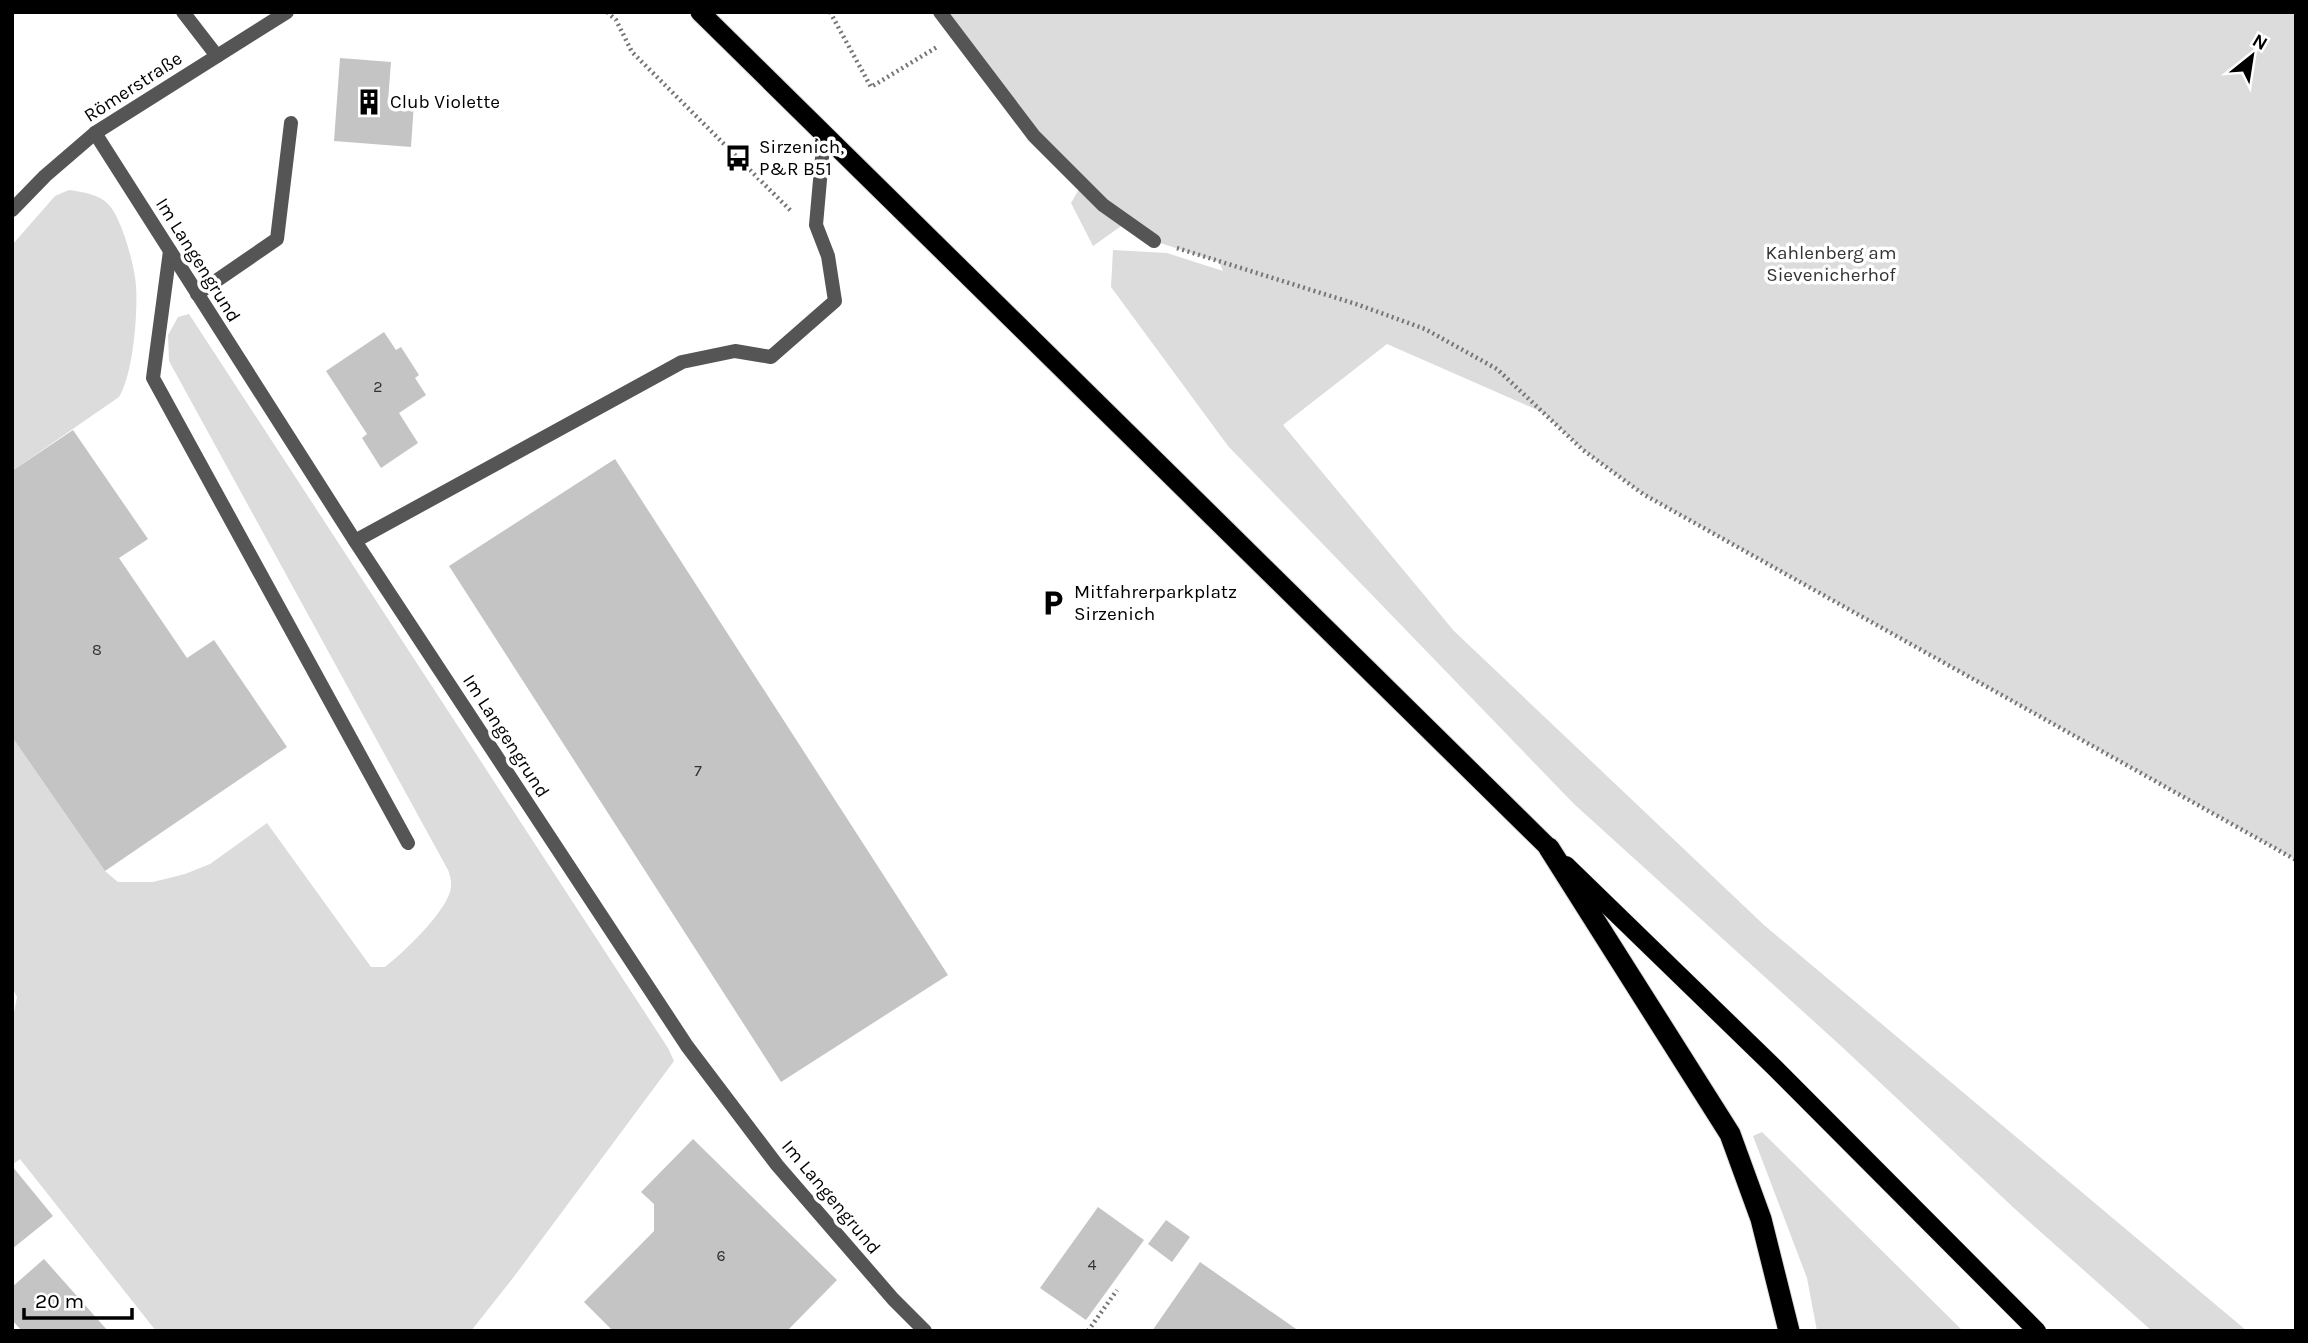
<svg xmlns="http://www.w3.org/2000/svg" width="2308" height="1343" viewBox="0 0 2308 1343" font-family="Karla,sans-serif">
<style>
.green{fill:#dcdcdc}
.building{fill:#c4c4c4}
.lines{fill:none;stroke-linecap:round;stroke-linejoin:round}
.primary-casing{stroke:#dbdbdb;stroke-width:19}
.trunk-casing{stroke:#dbdbdb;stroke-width:21}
.motorway-casing{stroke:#dbdbdb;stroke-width:23}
.path{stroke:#777;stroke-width:4.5;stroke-dasharray:2 3.5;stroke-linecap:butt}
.service{stroke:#555;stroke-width:14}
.minor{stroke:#555;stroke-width:14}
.tertiary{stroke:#555;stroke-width:14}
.primary{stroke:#000;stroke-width:18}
.trunk{stroke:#000;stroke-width:19}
.motorway{stroke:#000;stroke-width:21}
.labels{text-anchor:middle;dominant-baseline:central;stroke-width:7;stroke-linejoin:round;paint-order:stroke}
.number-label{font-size:16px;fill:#313131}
.street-label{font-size:19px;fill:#000;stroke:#fff}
.poi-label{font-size:19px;fill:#000;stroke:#fff;text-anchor:start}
.park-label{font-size:19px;fill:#333;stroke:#fff}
</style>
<rect width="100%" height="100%" fill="#fff"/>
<path class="green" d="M940,12H2296V860L1643,494L1583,450L1544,413L1387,344L1283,425L1454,631L1764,925L2247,1331H2152L2015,1209L1841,1046L1574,804L1228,446L1111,287L1113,250L1167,253L1223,271L1219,262L1154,241L1127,222L1093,246L1071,203L1082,184Z
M69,190C83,192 99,194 109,205C122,219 135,267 136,286C138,314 133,375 119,397L12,471V245L55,196Z
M189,314L668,1048L674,1061L513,1278L471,1331H156L20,1159L12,1165V1023L17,997L12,987V737L105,871L118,882H153L185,874L210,864L267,823L371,967H385C405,951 442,916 450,892C452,885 451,877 448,870L169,361L168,335L178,317Z
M1762,1132L1963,1331H1817L1807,1278L1753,1136Z"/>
<path class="building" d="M340,58L391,62L388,101L414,103L411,147L334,141Z
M384,332L396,350L401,347L419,375L415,378L426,395L399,413L418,443L381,468L362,438L367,434L326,371Z
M73,430L148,539L119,558L187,658L214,640L287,747L105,871L12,737V471Z
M615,459L948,975L781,1082L449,566Z
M693,1139L837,1280L787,1331H613L584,1302L654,1231V1204L641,1192Z
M12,1166L53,1216L12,1249Z
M1098,1207L1144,1240L1086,1320L1040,1288Z
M1166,1220L1190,1237L1172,1262L1148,1244Z
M44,1259L108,1331H22L12,1320V1287Z
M1200,1262L1299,1331H1152Z"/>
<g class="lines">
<g class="primary-casing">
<path id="primary" d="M1566,865L1774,1067L2037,1331"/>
</g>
<g class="trunk-casing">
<path id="trunk" d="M700,12L1549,848"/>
</g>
<g class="motorway-casing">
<path id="motorway" d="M1549,848L1730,1134L1761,1219L1789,1331"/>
</g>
<path class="path" d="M607,12L616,20L632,52L791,211
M830,12L871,87L937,47
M1177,248L1356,304L1425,329L1497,369L1583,450L1643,494L2296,860
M1088,1331L1117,1290"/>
<path class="service" d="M183,12L217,56
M940,12L1034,136L1103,205L1154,241
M170,251L153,378L408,843
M197,294L277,239L291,123
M355,541L682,362L735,351L771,357L835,301L828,256L816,225L824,135"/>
<path class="minor" d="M95,133L355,541L687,1046L777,1165L893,1299L925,1331"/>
<path class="tertiary" d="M12,210L45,176L95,133L287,12"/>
<use href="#primary" class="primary"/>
<use href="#trunk" class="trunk"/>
<use href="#motorway" class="motorway"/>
</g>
<defs>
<g id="building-bare" transform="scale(2.1)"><path d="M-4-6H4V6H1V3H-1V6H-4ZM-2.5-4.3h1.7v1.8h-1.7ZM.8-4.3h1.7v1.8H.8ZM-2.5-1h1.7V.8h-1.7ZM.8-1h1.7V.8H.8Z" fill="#000" stroke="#fff" stroke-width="2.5" paint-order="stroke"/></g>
<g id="bus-bare" transform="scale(2.1)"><path d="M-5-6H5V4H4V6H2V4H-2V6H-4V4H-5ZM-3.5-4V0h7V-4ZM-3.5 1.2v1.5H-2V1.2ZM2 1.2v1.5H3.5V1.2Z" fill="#000" stroke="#fff" stroke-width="2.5" paint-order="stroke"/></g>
<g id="parking-bare" transform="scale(2.1)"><path d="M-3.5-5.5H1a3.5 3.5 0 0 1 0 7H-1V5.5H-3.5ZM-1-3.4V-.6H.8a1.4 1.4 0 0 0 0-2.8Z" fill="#000" stroke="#fff" stroke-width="2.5" paint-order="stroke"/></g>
</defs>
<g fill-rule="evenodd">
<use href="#building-bare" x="369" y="102"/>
<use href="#bus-bare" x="738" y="158"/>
<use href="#parking-bare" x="1053" y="603"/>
</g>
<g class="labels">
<g class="number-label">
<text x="378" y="386">2</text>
<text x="97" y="649">8</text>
<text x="698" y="770">7</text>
<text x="721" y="1255">6</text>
<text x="1092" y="1264">4</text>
</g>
<g class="street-label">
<text transform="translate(133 87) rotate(-33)">Römerstraße</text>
<text transform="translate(198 260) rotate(58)">Im Langengrund</text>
<text transform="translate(506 736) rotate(57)">Im Langengrund</text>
<text transform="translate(831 1197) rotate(50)">Im Langengrund</text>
</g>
<g class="poi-label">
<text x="390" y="102">Club Violette</text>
<text x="759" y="147">Sirzenich,<tspan x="759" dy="22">P&amp;R B51</tspan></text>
<text x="1074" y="592">Mitfahrerparkplatz<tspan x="1074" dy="22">Sirzenich</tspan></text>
</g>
<g class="park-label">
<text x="1831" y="253">Kahlenberg am<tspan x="1831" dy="22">Sievenicherhof</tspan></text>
</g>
</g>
<rect width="2308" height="1343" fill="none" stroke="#000000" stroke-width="28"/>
<g transform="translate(2252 56) rotate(30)" stroke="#ffffff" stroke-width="5" paint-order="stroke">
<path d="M0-5L12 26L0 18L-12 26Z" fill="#000000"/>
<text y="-10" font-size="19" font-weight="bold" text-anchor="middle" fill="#000000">N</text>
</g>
<path d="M24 1308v10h108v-10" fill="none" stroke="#000000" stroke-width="3.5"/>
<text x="35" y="1308" font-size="21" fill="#000000" stroke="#ffffff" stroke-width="5" paint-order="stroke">20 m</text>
</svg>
